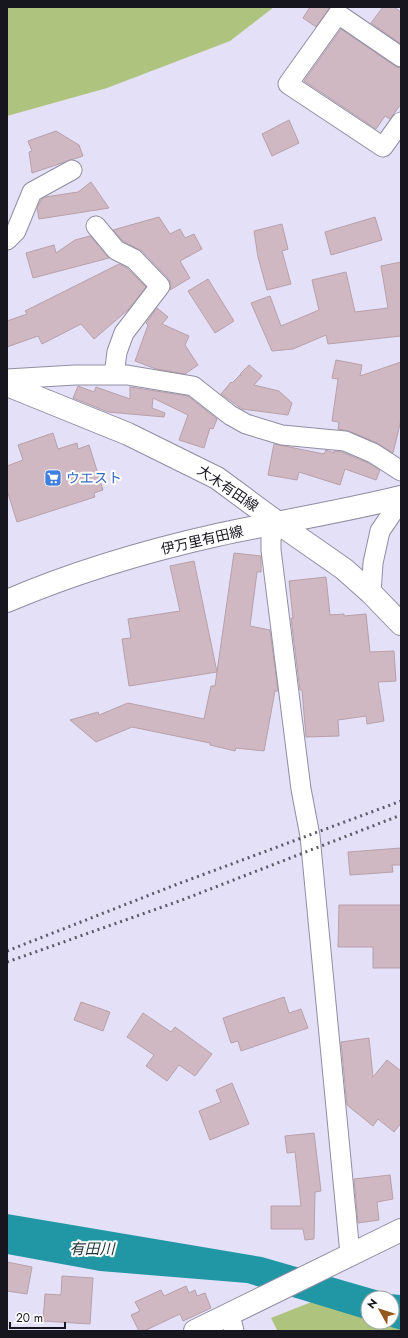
<svg xmlns="http://www.w3.org/2000/svg" width="408" height="1338" viewBox="0 0 408 1338" font-family="Jost,'Noto Sans JP',sans-serif">
<style>
.green{fill:#aec47e}
.water{fill:#2197a6}
.building{fill:#d0b8c2;stroke:#b7a0a9}
.lines{fill:none;stroke-linecap:round;stroke-linejoin:round}
.minor-casing{stroke:#908da2;stroke-width:21}
.tertiary-casing{stroke:#908da2;stroke-width:24}
.secondary-casing{stroke:#908da2;stroke-width:24}
.minor{stroke:#fff;stroke-width:19}
.tertiary{stroke:#fff;stroke-width:22}
.secondary{stroke:#fff;stroke-width:22}
.rail{stroke:#5c5a67;stroke-width:3;stroke-dasharray:2 4;stroke-linecap:butt}
.labels{text-anchor:middle;dominant-baseline:central;stroke-width:4;stroke-linejoin:round;paint-order:stroke}
.shop-label{font-size:14px;fill:#366cbe;stroke:#fff;text-anchor:start}
.street-label{font-size:14px;fill:#17161e;stroke:#fff}
.water-label{font-size:15px;font-style:italic;fill:#1e363a;stroke:#fff}
</style>
<rect width="100%" height="100%" fill="#e4e0f7"/>
<path class="green" d="M7,7H274L230,41L107,88L7,116Z
M314,1301L368,1310V1322H392L401,1314V1331L277,1330L271,1318Z"/>
<path class="water" d="M7,1214L262,1257L390,1294L401,1295V1330L375,1322H392V1298H368V1320L247,1283L100,1271L7,1254Z"/>
<path class="building" d="M310,7H330L316,27L303,18Z
M383,7H394L401,12V44L371,23Z
M341,29L395,66L401,68V104L390,119L385,116L376,129L304,81Z
M289,120L299,143L272,156L262,134Z
M56,131L79,145L83,156L32,173L29,152L32,151L28,141Z
M91,182L109,208L39,219L37,208L41,200L45,197L78,192Z
M159,217L170,234L180,229L185,238L194,234L202,249L180,261L190,278L170,290L171,283L168,278L142,251L123,241L113,230Z
M375,217L382,240L331,255L325,232Z
M282,224L288,249L282,251L291,284L267,290L258,257L254,231Z
M90,236L109,258L33,278L26,253L54,245L56,253L75,240Z
M401,262V336L328,344L326,335L293,349L272,351L251,303L270,296L281,326L319,310L312,280L346,272L355,312L388,308L381,266Z
M119,264L127,268L146,287L129,309L94,339L81,324L42,344L38,336L7,347V321L27,314L25,311Z
M208,279L234,321L215,333L188,291Z
M157,308L168,317L162,324L189,336L185,345L198,365L185,374L156,369L135,361L148,325L146,323Z
M336,360L362,365L360,376L401,362V420L393,453L377,443L349,431L338,429L339,422L332,421L338,379L332,378Z
M249,365L262,376L254,385L279,391L292,403L288,415L242,409L221,394L231,382L232,383L240,375L242,376L240,374Z
M78,386L94,392L96,387L130,399V387L188,396L217,419L213,429L210,428L204,448L179,440L188,415L153,398L152,408L165,413L164,417L108,412L73,398Z
M53,433L58,449L77,443L78,449L89,445L103,490L94,493L95,497L17,522L7,490V466L23,460L18,445Z
M274,444L324,454L326,450L334,453V451L342,452L368,463L380,470L376,480L345,469L340,485L299,472L297,480L268,475Z
M234,553L261,556V572H257L250,626L270,630L278,691H275L264,751L236,748L235,751L210,745V743L132,727L96,742L70,720L98,712L99,715L128,703L204,719L211,686H215Z
M194,561L217,672L129,686L122,639L131,638L128,619L180,611L170,566Z
M326,577L330,615L344,614V616L366,614L370,652L394,651L396,681L378,682L384,721L367,724L366,716L338,720L339,736L306,737L302,690H300L291,618H293L289,581Z
M401,848V865H392L393,872L350,875L348,852Z
M339,905H401V968H373V947H338Z
M284,997L289,1013L301,1009L308,1028L241,1051L238,1041L231,1043L223,1018Z
M81,1002L110,1012L103,1031L74,1020Z
M143,1013L171,1032L175,1027L212,1054L195,1076L179,1065L167,1081L146,1066L154,1055L127,1037Z
M369,1038L373,1077L387,1060L401,1071V1123L394,1132L378,1119L373,1126L347,1105L341,1042Z
M232,1083L249,1124L210,1140L199,1111L221,1102L216,1090Z
M314,1133L321,1191L315,1192L314,1239L305,1240L303,1229H271V1206H301L295,1152L287,1153L285,1136Z
M390,1175L393,1199L377,1202L379,1220L358,1223L354,1179Z
M7,1262L32,1267L27,1294L7,1291Z
M62,1276L93,1278L90,1324L43,1321L45,1294L61,1295Z
M186,1286L189,1293L195,1290L197,1296L205,1293L211,1308L183,1321L180,1314L144,1331H139L131,1315L140,1311L135,1302L161,1290L164,1296Z"/>
<g class="lines">
<g class="minor-casing">
<path id="minor" d="M401,57L338,14L288,84L383,147L401,122
M96,226L116,250L134,259L160,286L124,333L117,352L114,375
M7,240L16,231L32,192L72,170
M7,379L75,375H127L193,386L230,415L246,424L282,435L345,441L373,453L401,471
M278,523L271,538V550L301,789L310,836L350,1254
M371,593L373,563L380,531L401,500
M230,1315L234,1331"/>
</g>
<g class="tertiary-casing">
<path id="tertiary" d="M195,1331L401,1230"/>
</g>
<g class="secondary-casing">
<path id="secondary" d="M7,385L128,434L217,478L278,523L344,569L371,593L401,624
M7,601C75,572 146,551 217,535C278,522 340,512 401,497"/>
</g>
<use href="#minor" class="minor"/>
<use href="#tertiary" class="tertiary"/>
<use href="#secondary" class="secondary"/>
<path class="rail" d="M7,951L175,885L401,801
M7,962L182,900L401,815"/>
</g>
<defs>
<g id="supermarket-square" transform="scale(0.9)"><rect x="-9" y="-9" width="18" height="18" rx="4" fill="#3f7fe0" stroke="#fff"/><path d="M-6-5.5h2.5l.6 2H6L4.5 2H-2.5L-4.4-4H-6ZM-1.5 3.2a1.3 1.3 0 1 0 .1 0ZM3 3.2a1.3 1.3 0 1 0 .1 0Z" fill="#fff"/></g>
</defs>
<g fill-rule="evenodd">
<use href="#supermarket-square" x="53" y="478"/>
</g>
<g class="labels">
<g class="shop-label">
<text x="66" y="478">ウエスト</text>
</g>
<g class="street-label">
<text transform="translate(228 488) rotate(34)">大木有田線</text>
<text transform="translate(202 540) rotate(-13)">伊万里有田線</text>
</g>
<g class="water-label">
<text x="92" y="1249">有田川</text>
</g>
</g>
<rect width="408" height="1338" fill="none" stroke="#17161e" stroke-width="16"/>
<g transform="translate(380 1310) rotate(309)"><circle r="19" fill="#ffffff" stroke="#a2a2a5"/>
<path d="M0-3L7 15L0 10L-7 15Z" fill="#95571b"/>
<text y="-6" font-size="11" font-weight="bold" text-anchor="middle" fill="#17161e">N</text>
</g>
<path d="M10 1322v6h55v-6" fill="none" stroke="#17161e" stroke-width="2"/>
<text x="16" y="1322" font-size="12" fill="#17161e" stroke="#ffffff" stroke-width="3" paint-order="stroke">20 m</text>
</svg>
